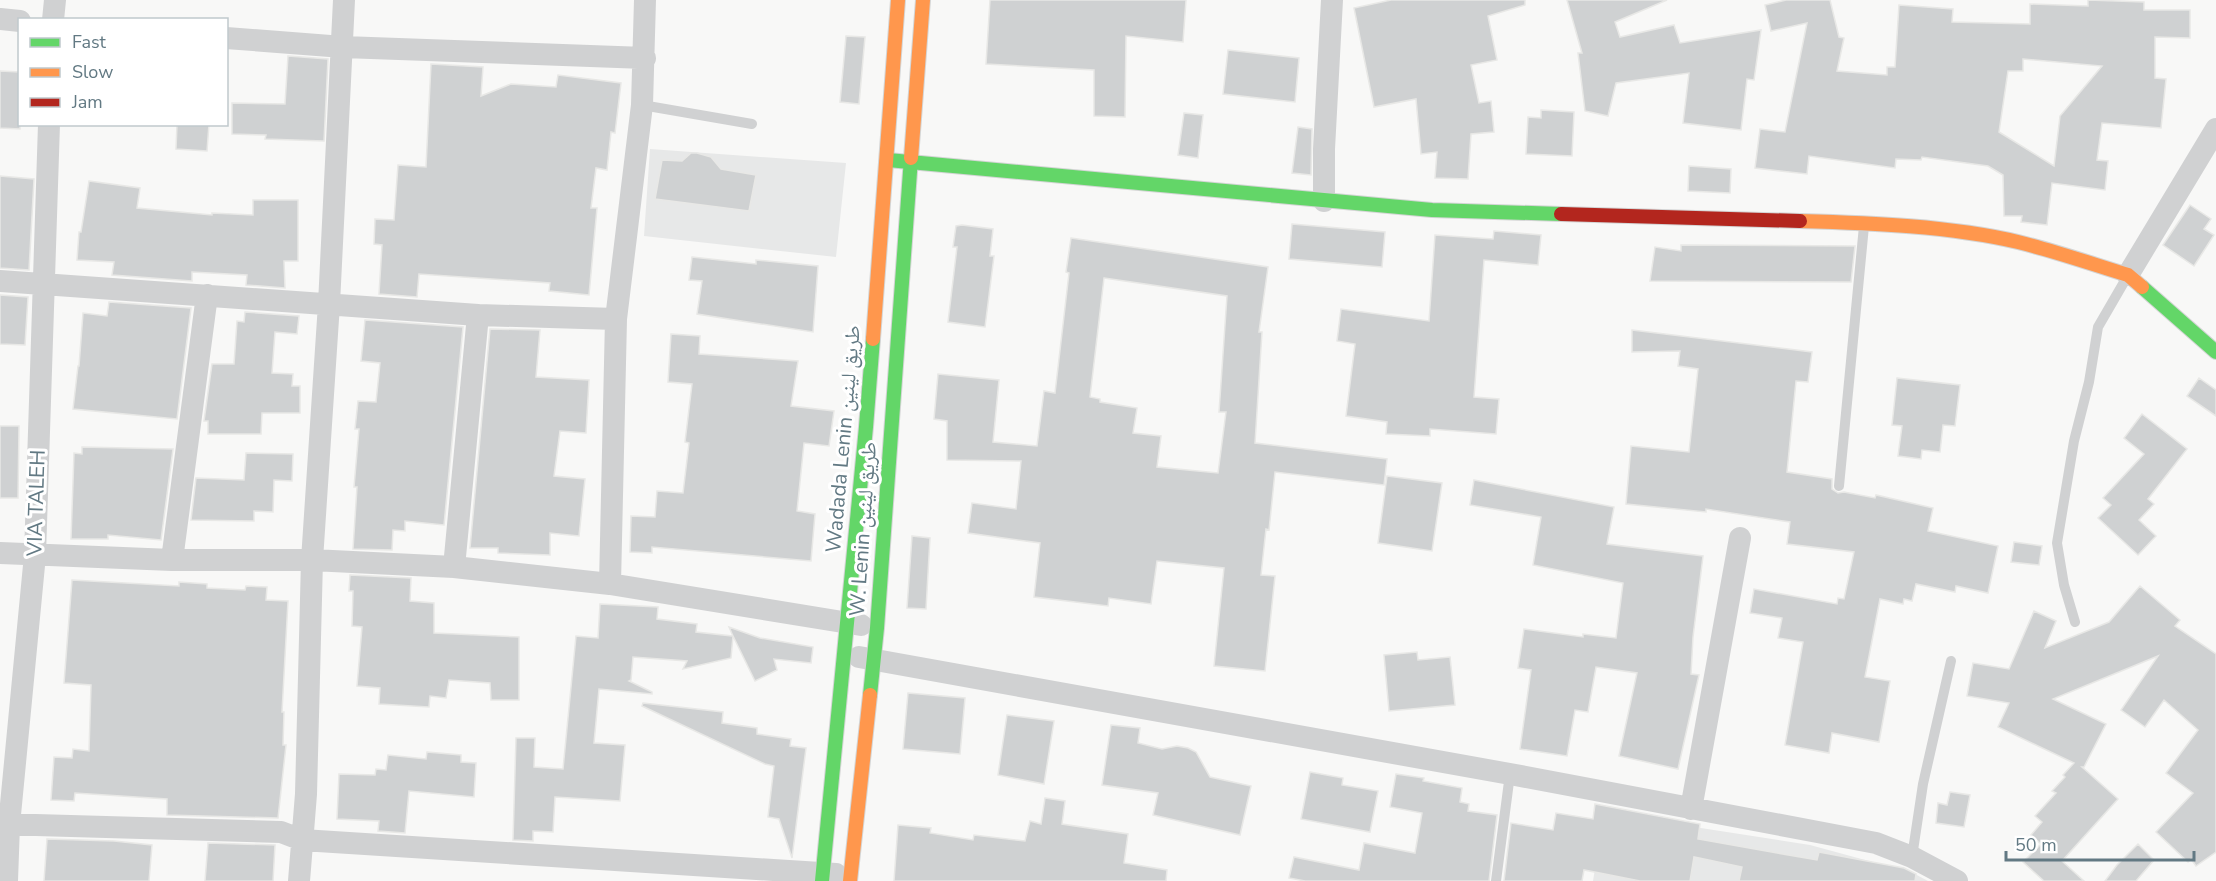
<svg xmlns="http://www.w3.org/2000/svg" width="2216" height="881" viewBox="0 0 2216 881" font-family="'Nunito Sans','Noto Naskh Arabic',sans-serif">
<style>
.built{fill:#e7e8e8}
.building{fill:#cfd1d2;stroke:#e8e8e6;stroke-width:1.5;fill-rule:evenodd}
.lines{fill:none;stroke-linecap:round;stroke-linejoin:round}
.fast-casing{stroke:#d4d5d5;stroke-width:16}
.slow-casing{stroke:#d4d5d5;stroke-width:16}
.jam-casing{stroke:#d4d5d5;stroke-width:16}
.lane{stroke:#d0d1d2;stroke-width:10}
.street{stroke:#d0d1d2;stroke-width:22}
.fast{stroke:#63d668;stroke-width:14}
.slow{stroke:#ff974d;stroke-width:14}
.jam{stroke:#b3261e;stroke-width:14}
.labels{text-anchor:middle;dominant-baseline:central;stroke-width:6;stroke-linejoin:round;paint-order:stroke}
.street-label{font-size:21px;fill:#627983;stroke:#fff}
</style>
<rect width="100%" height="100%" fill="#f8f8f7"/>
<path class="built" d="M650,149L846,163L836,257L644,236Z
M1604,813L1810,845L1913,873L1928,881H1593Z"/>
<path class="building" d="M990,0H1186L1183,42L1126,36L1125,117L1094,116V70L986,64Z
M1391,0H1525V5L1488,16L1497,60L1471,65L1479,103L1491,101L1494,132L1471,134L1468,179L1435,178L1437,152L1421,154L1416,99L1374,107L1354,8Z
M1567,0H1667L1615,22L1620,37L1674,25L1680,43L1761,30L1754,80L1747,79L1741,130L1683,123L1689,73L1616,83L1608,116L1585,111L1578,53H1582Z
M1786,0H1830L1839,37L1844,38L1837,71L1887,75V67H1895L1899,5L1953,9L1952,22L2030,24V4L2088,6V0L2144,2V10H2190V38L2155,37V78L2166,79L2161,128L2102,123L2097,160L2108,161L2105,190L2052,183L2047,225L2021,222L2022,216H2004L2003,175L1988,166L1922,157L1921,160L1896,159L1895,168L1809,156L1807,174L1755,168L1760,129L1785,132L1807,23L1771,31L1765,5ZM2023,59L2102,66L2060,116L2054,166L1999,132L2008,71H2023Z
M846,36L865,37L859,104L840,102Z
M1228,50L1299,58L1295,102L1223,94Z
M288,56L328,59L324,141L265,139L266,135L232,134V103L285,104Z
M431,64L483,67L481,96L511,84L556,87L558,75L621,83L615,133L611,132L607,170L596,168L591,208H597L589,295L549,291L550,283L419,274L417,297L379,294L382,245L374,244L375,219L394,220L398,165L426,167Z
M0,71L20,72V129L0,128Z
M1541,110L1574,112L1572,156L1526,154L1528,117L1541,118Z
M1184,113L1203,115L1198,158L1178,155Z
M177,124H209L207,151L176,149Z
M1298,127L1312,129L1311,175L1292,173Z
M691,153H697L711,157L721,169L756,175L749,211L655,199L662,160L682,161Z
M1689,166L1731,169L1730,193L1688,191Z
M0,176L34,179L29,270L0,268Z
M89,181L140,188L137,208L212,215V213L253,215V200H298V261H284L285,288L246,285L247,275L192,272V281L112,275L114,262L77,260L79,232H81Z
M2190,205L2211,219L2204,229L2214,235L2194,266L2163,245Z
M1292,224L1385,232L1382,267L1289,259Z
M962,225L993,229L990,256H994L985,327L948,322L957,247H953L956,226Z
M1494,231L1541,235L1538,265L1484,260L1474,397L1499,399L1496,434L1430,429V436L1386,434L1387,422L1346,416L1355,344L1337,341L1341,309L1429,321L1435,235L1493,239Z
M1071,238L1268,267L1259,332H1262L1255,443L1387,459L1384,485L1275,472L1269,530L1266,529L1261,575L1275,576L1265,671L1214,666L1224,568L1157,561L1151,604L1109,598L1108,606L1034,597L1040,543L968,533L972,503L1016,509L1021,461L947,460V421L934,419L938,374L999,380L993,442L1037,446L1044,391L1055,393L1069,273L1066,272ZM1104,278L1227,296L1219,412H1226L1218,473L1157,467L1161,436L1133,433L1137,408L1100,402V399L1090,397Z
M1681,245L1855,246L1851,282L1650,281L1655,247L1681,251Z
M692,257L756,264V260L818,266L813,332L697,314L702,281L689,280Z
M0,295L28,297L25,345L0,344Z
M109,302L191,308L177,419L73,409L78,366H79L83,313L107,316Z
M245,312L299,316L297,334L275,332L272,373L293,374L292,386H300V413H262L261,434H208V421H204L212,364H234L237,321L244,322Z
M365,320L463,327L444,525L405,521V531L393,530L392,550L353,549L357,487H354L359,429H355L358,401L376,402L380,363L361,361Z
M490,329L540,330L536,377L589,380L586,433L560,431L554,476L585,479L579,536L550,533V555L498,553V548H470Z
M1632,330L1812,352L1808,382L1796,381L1787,472L1832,479V489L1838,493L1844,492L1875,498L1876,495L1933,508L1928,531L1998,546L1988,593L1956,586L1955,592L1916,584L1912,601L1904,599L1903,604L1880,599L1865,677L1890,681L1879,742L1832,733L1829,753L1785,745L1803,642L1778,638L1782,618L1750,613L1754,589L1837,604L1838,598L1844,599L1854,552L1787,544L1790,522L1706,509V512L1626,504L1631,446L1689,452L1698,369L1678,366L1680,351L1632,352Z
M671,334L700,336L699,354L798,361L791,406L834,411L829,446L804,443L797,511L815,514L811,561L652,547V553L630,552L631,516L655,517L657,491L683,493L689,443L685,442L692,384L668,382Z
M1897,378L1960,385L1955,426L1943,425L1940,452L1922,450L1921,459L1898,456L1902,426L1892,425Z
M2199,378L2216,390V416L2187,396Z
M2142,414L2187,449L2148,499L2154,504L2139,520L2156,536L2138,555L2098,518L2111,505L2103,498L2144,454L2124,438Z
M0,426H19L18,498H0Z
M82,447L173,449L161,540L108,535V539H71L74,453L82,454Z
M246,453L293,454L292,481L274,480L273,512L254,511V521L191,520L196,478L244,480Z
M1387,476L1442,483L1432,551L1378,543Z
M1474,480L1614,507L1607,544L1703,556L1693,637L1691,674L1699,675L1678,769L1619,756L1637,673L1596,667L1588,712L1575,710L1567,756L1520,749L1531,670L1518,668L1524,629L1583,637V634L1616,638L1623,583L1533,565L1541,517L1470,505Z
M912,536L930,538L926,609L907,608Z
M2014,542L2042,546L2039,565L2011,562Z
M350,575L411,578L410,601L434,603V633L519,637V700H491L490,683L449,680L446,698L430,696L429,707L379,704L380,688L357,686L362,627L352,626L353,591H349Z
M72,580L179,586V582L207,584V588L245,590L246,586L267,587L266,600L288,601L282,712H284L283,745H286L278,818L167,815V799L75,793L74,801L51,800L54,757L72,758L73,749L89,751L91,685L64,683Z
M2140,586L2180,620L2175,626L2216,654V852L2196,866L2191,859L2188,862L2156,832L2193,793L2166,773L2198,730L2164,700L2145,727L2121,710L2158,656L2053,699L2106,724L2084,767H2082L2118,799L2062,861L2084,881H2044L2023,862L2041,844L2031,835L2042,822L2035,816L2056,793L2052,791L2065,777L2063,775L2074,763L1998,727L2009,703L1967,696L1973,663L2009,669L2034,611L2056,621L2045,648L2109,622Z
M600,604L658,607L657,619L697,624L696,632L733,636L729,627L760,638L813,647L811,663L774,659L777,670L755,681L733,636L731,658L683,669L687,661L633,657L631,680L629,681L652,692V694L599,689L594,743L625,745L620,801L555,797L553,832L533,831V841L513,840L516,738H535L534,767L563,769L576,636L598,638Z
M1417,652L1418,660L1450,657L1455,705L1389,711L1384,655Z
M908,693L965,698L960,754L903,749Z
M643,703L723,712L722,723L757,728V734L791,739L790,746L806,748L792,858L779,819L768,817L774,766L765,764L642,706Z
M1007,715L1054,721L1044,784L998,775Z
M1111,725L1140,728L1138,743L1162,749L1177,746L1188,748L1196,752L1210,777L1251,786L1240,835L1153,815L1158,793L1102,785Z
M427,752L461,755V762L476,763L474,797L409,791L405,833L378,831L379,821L337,819L339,774L375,775L376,769L386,770L388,755L426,759Z
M1310,772L1343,778L1342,785L1378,791L1370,832L1301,819Z
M1396,774L1424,778L1423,781L1462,788L1460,802L1469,804L1468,811L1497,815L1489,881H1305L1289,878L1294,857L1359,870L1364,843L1415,853L1422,813L1390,807Z
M1950,792L1970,795L1964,827L1936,823L1938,803L1947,805Z
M1045,798L1065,801L1062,824L1128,834L1124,863L1167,870L1166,881H894L898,825L931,828L930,833L973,840L974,835L1025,841L1030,821L1041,824Z
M1595,804L1700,824L1698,839L1817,860L1819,852L1904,868L1916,874L1915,881H1739L1742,867L1694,857L1690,881H1640L1584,870L1582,881H1504L1511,823L1553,830L1556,813L1593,819Z
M47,839L114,841L152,845L149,881H44Z
M208,843L275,845L273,881H205Z
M2138,844L2154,860L2136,881H2105L2117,865Z"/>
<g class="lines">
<g class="fast-casing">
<path id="fast" d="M888,160L1432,210L1561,214
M2142,287L2216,352
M870,695L877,628L911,158
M822,881L866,427L873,339"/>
</g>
<g class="slow-casing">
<path id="slow" d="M911,158L923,0
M1800,221C1870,223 1951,226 2018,242C2055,251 2092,264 2128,275L2142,287
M873,339L898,0
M850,881L870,695"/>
</g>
<g class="jam-casing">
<path id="jam" d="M1561,214L1800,221"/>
</g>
<path class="lane" d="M642,105L752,124
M1839,486L1864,226
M2075,622L2064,585L2057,543L2074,441L2089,382L2098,327L2127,277
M1912,857L1923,784L1951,661
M1496,881L1510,774"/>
<path class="street" d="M0,19L20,21
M53,20L55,0
M226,38L343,47L645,58
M1324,201V149L1332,0
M2128,275L2216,129
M0,281L478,315L616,319
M0,553L172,560H312L454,567L610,584L861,625
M172,560L207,295
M454,567L478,315
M610,584L616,319L642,105L645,0
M859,657L1510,774L1876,843L1912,857L1957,881
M1691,809L1740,538
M0,824L281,832L302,840L836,874
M7,881L9,825L35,555L49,124
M299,881L306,794L312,560L329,304L344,0"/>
<use href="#fast" class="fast"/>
<use href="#slow" class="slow"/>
<use href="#jam" class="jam"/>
</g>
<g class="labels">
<g class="street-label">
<text transform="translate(843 439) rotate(-85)">Wadada Lenin طريق لينين</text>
<text transform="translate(36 503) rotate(-88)">VIA TALEH</text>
<text transform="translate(863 529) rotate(-86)">W. Lenin طريق لينين</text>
</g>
</g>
<rect x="18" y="18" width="210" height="108" fill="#ffffff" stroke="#c0c9cd" stroke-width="1.5"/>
<rect x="30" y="38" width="30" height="9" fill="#63d668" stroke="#c0c9cd" stroke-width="1.5"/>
<text x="72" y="48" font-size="18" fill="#627983">Fast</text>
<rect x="30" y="68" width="30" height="9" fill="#ff974d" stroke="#c0c9cd" stroke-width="1.5"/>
<text x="72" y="78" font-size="18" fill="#627983">Slow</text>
<rect x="30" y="98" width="30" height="9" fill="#b3261e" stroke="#c0c9cd" stroke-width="1.5"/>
<text x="72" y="108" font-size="18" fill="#627983">Jam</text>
<path d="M2006 851v9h188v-9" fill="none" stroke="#627983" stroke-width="3"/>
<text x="2015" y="851" font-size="18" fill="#627983" stroke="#ffffff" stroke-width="4.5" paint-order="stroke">50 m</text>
</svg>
